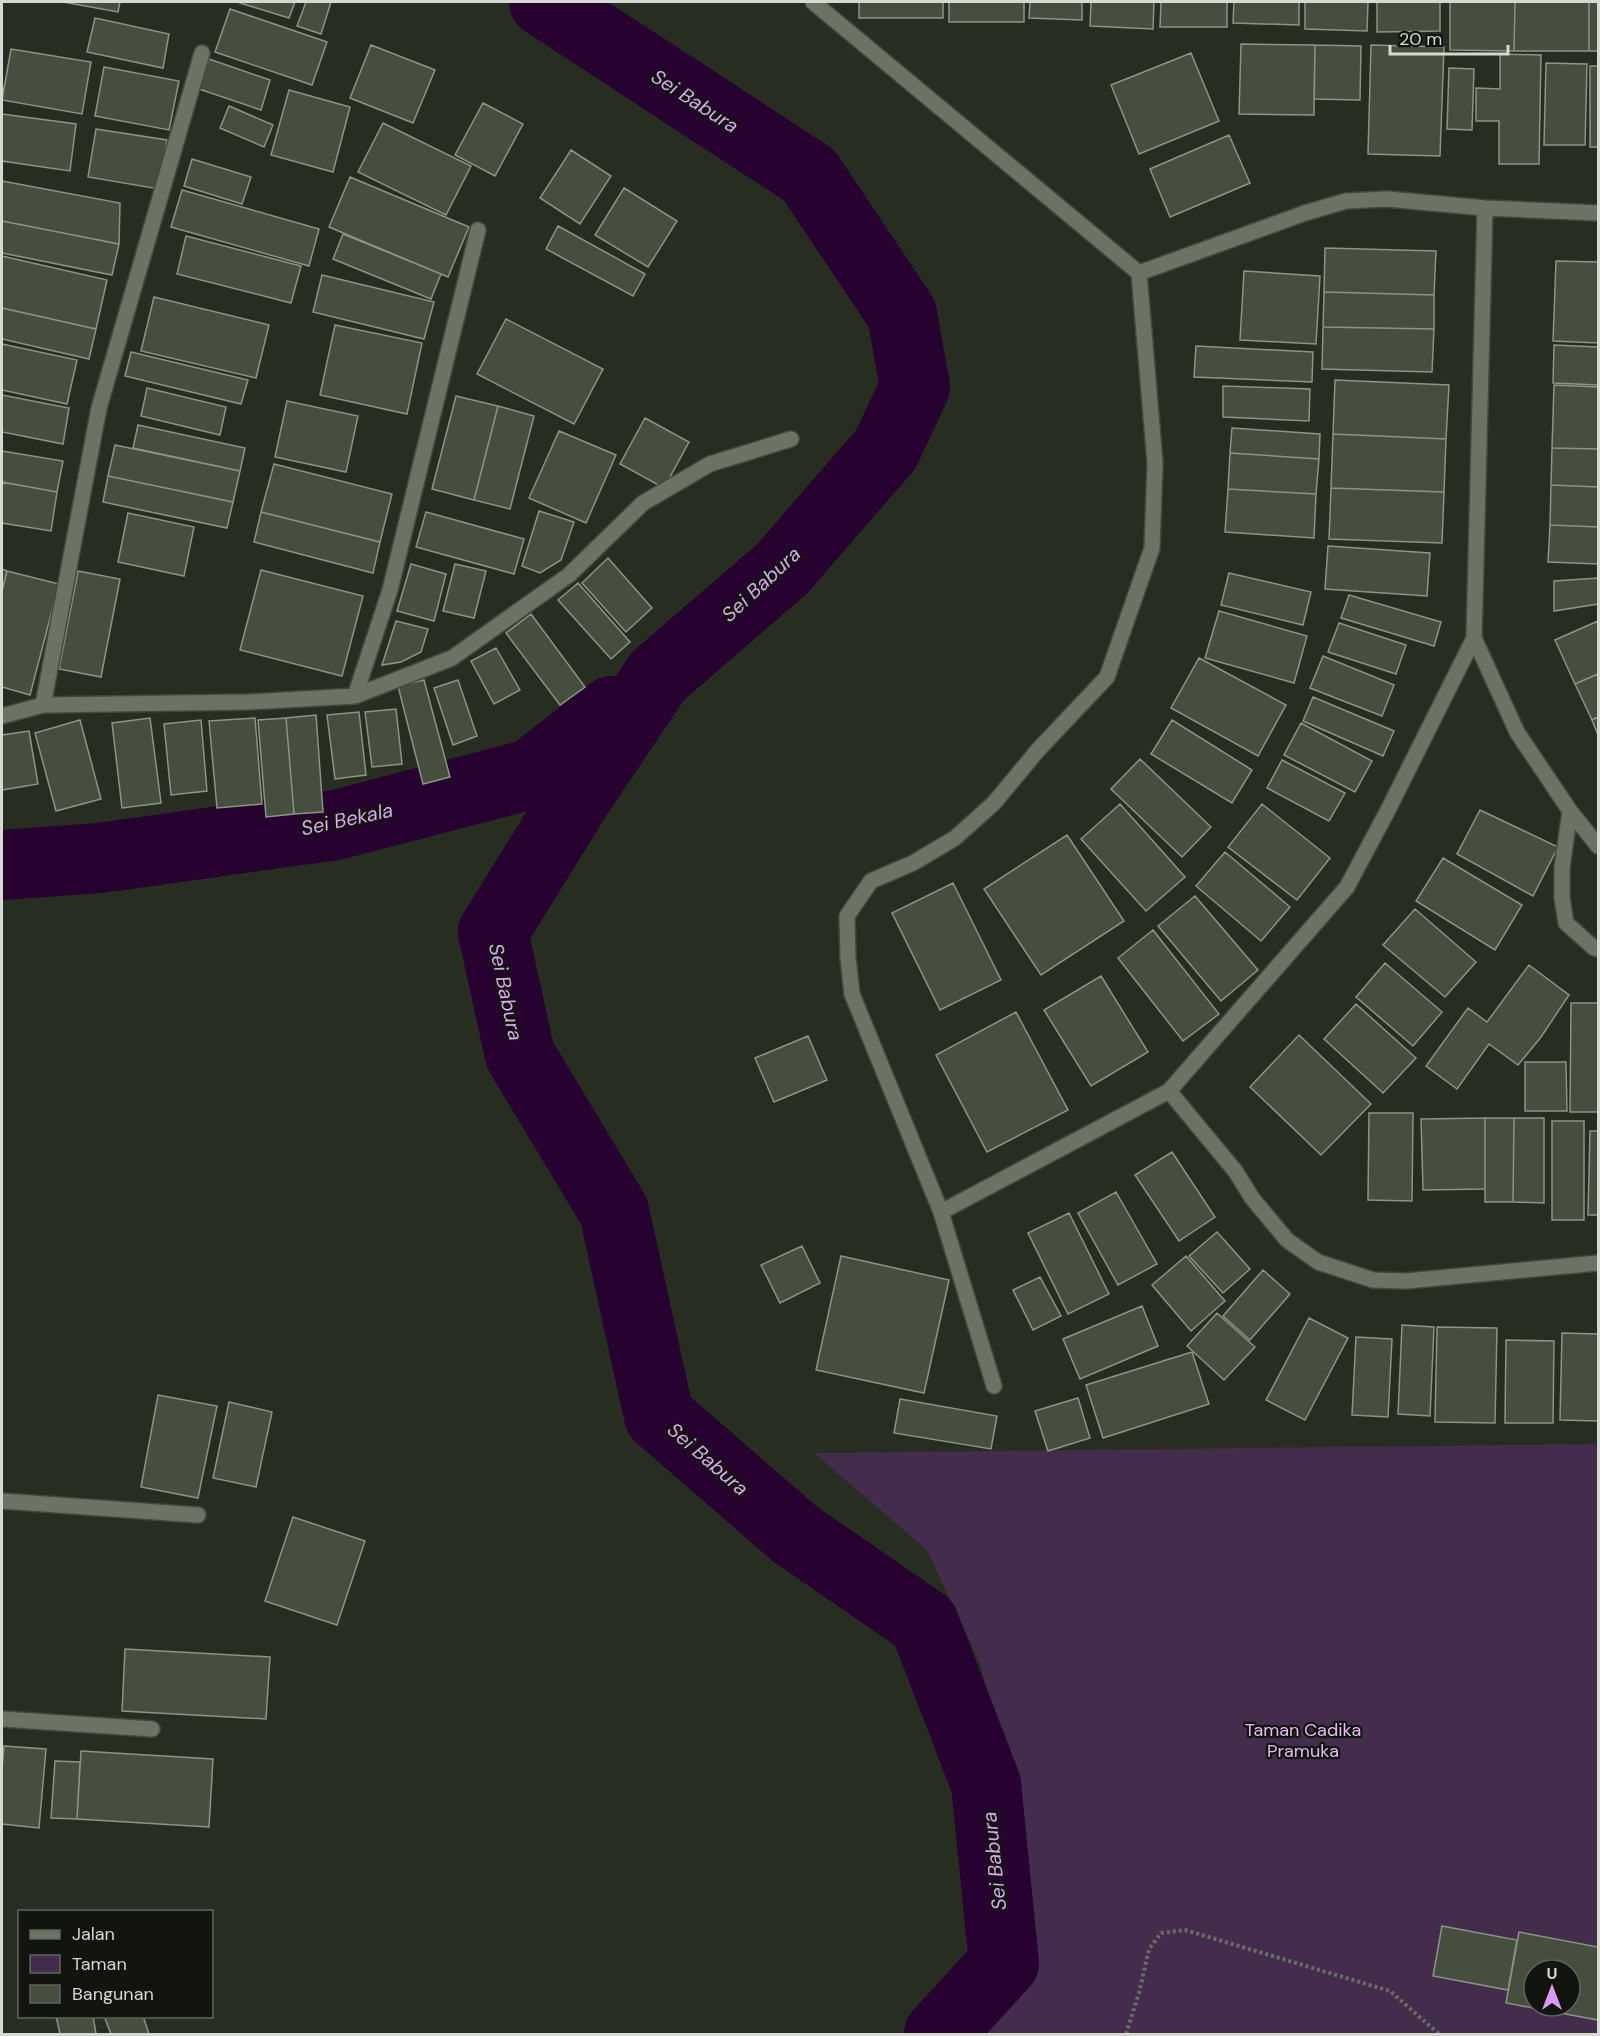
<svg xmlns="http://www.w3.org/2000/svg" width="1600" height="2036" viewBox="0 0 1600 2036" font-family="'DM Sans',sans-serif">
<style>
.green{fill:#442c4d;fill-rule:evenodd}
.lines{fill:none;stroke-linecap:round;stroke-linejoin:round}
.river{stroke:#270231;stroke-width:70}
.building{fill:#464e40;stroke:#8b9485;stroke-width:1.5;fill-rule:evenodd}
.minor-casing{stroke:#43493e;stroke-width:18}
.path{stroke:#686f64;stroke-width:4;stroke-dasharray:3 3;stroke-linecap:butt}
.minor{stroke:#6b7365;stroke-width:15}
.labels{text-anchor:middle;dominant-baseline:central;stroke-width:4.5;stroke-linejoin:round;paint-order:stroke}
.park-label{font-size:18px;fill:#e9bbfa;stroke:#12150f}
.water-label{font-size:20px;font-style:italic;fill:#dea5f2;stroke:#12150f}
</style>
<rect width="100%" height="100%" fill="#272e21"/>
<path class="green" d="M1598,1444V2034H973L1031,1974L1011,1775L979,1661L927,1550L814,1453ZM1534,1970H1570V2006H1534Z"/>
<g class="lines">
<path class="river" d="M544,2L809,175L902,314L915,387L886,449L782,569L658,676L578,795L493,932L520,1055L614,1211L659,1416L795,1534L924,1623L986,1784L1004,1963L939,2034
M2,865L99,858L336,825L531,774L612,711"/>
</g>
<path class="building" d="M63,2H120L118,12Z
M237,2H295L289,18Z
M306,2H331L321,34L297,26Z
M859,2H943V18H859Z
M949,2H1024V22H949Z
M1030,2H1082V20L1029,18Z
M1091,2H1154L1153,29L1090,26Z
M1161,2H1227V27H1160Z
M1234,2H1299V25L1233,23Z
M1305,2H1368L1367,31L1305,29Z
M1377,2H1440V31L1377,32Z
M1450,2H1515L1514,51L1450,50Z
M1515,2H1589V51H1514Z
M1589,2H1598V51H1589Z
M230,9L327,42L312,85L215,52Z
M95,18L169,34L163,68L87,52Z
M1241,44L1315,45L1314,115L1239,114Z
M371,45L435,70L413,123L350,98Z
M1315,45L1361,46L1360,100L1314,99Z
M1371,45L1444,47L1440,156L1368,154Z
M11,49L91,62L82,114L2,100Z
M1191,53L1219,121L1139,154L1111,85Z
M1500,54L1541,55L1539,164H1499V121H1476V88L1500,89Z
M209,59L270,80L261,110L199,89Z
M1546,63L1587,64L1585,145H1544Z
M1590,66H1598V147H1590Z
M104,67L179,81L169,130L95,116Z
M1449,68L1474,69L1472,130L1447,129Z
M289,90L350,107L333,172L271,155Z
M483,103L523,124L495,176L455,155Z
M229,106L273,125L264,147L220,128Z
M2,114L76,124L70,171L2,161Z
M383,123L471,166L446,215L358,172Z
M96,129L167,140L159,189L88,177Z
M1229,135L1250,183L1170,217L1150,169Z
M571,150L611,176L580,224L540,198Z
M192,159L251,177L242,204L184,186Z
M350,177L469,227L448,277L329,227Z
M2,181L120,203L119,244L2,221Z
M624,188L677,221L648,267L595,235Z
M182,190L319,229L309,266L171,227Z
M2,221L119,244L112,275L2,253Z
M558,226L645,274L633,296L546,249Z
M343,234L441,274L431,299L333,259Z
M186,236L301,266L291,303L177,274Z
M1325,248L1436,251L1434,295L1324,292Z
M2,256L107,280L96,329L2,308Z
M1556,261L1598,262V343L1553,341Z
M1244,271L1320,276L1316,344L1240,340Z
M322,275L434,302L424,339L313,312Z
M1324,292L1434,295V329L1323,327Z
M154,297L269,325L256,378L141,351Z
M2,308L96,329L89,359L2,339Z
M506,319L603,369L574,424L477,374Z
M335,325L422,343L407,414L320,395Z
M1323,327L1434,329L1432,372L1322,369Z
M2,344L77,360L67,404L2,390Z
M1554,345L1598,347V385L1553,383Z
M1196,346L1313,352L1312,382L1194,377Z
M131,352L248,380L241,404L125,376Z
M1335,380L1449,385L1446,439L1333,434Z
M1554,385L1598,387V449L1552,448Z
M1223,386L1310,389L1309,421L1223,417Z
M147,388L226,407L220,435L141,416Z
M2,395L69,408L63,444L2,432Z
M456,396L498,406L474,500L432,489Z
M287,401L358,416L346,472L275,457Z
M498,406L534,416L510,509L474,500Z
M645,418L689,442L664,488L620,464Z
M138,425L245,448L240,471L133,448Z
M1232,428L1320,434L1319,459L1230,453Z
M559,431L616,455L586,523L529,498Z
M1333,434L1446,439L1444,492L1331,488Z
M115,445L240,471L233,502L108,476Z
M1552,448L1598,449V487L1551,485Z
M2,451L63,461L57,492L2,482Z
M1230,453L1319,459L1316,494L1228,489Z
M274,464L392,494L380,542L261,512Z
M108,476L233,502L227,528L103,502Z
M2,482L57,492L51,531L2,523Z
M1551,485L1598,487V527L1550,525Z
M1331,488L1444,492L1442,543L1329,539Z
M1228,489L1316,494L1314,538L1225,532Z
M539,511L574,522L561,560L540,573L522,566Z
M261,512L380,542L373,573L254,542Z
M426,512L524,539L514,574L416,547Z
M128,513L194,527L184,576L118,562Z
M1550,525L1598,527V564L1548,562Z
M1328,546L1430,553L1427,596L1325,589Z
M608,558L652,608L626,632L582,583Z
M411,564L446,574L434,621L397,611Z
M455,564L486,571L474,618L443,611Z
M2,569L7,571L2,591Z
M261,570L363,596L342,676L240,650Z
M7,571L59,584L30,695L2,687V591Z
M78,571L120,579L101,677L59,669Z
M1229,573L1311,592L1303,625L1221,605Z
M1598,578V604L1554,611V581Z
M578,583L630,642L611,659L558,600Z
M1349,595L1441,622L1434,646L1341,618Z
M1219,611L1307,636L1294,683L1205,658Z
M531,614L585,687L560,705L506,633Z
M396,621L428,629L421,652L401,662L382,665Z
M1598,621V674L1575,684L1555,640Z
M1339,623L1406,645L1396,674L1328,652Z
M496,648L520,690L494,704L471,661Z
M1323,656L1394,685L1382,716L1310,688Z
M1199,658L1286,705L1258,756L1171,708Z
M1598,674V717L1592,720L1575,684Z
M424,680L450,777L423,784L398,686Z
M458,680L477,736L453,745L434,688Z
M1313,697L1394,731L1383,756L1303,721Z
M396,709L402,764L372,767L365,712Z
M359,712L366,775L335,779L327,715Z
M316,715L323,812L294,814L286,718Z
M1598,717V735L1592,720Z
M150,718L161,803L122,808L112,723Z
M255,718L262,804L217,808L209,721Z
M286,718L294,814L266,817L258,720Z
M80,720L101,799L56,811L35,733Z
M201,720L207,791L171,795L164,724Z
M1172,720L1252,770L1232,803L1151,754Z
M1301,723L1372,761L1355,792L1284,755Z
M29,731L38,784L2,790V735Z
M1140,759L1211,827L1182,857L1111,789Z
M1282,760L1345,793L1329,821L1267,788Z
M1120,804L1185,877L1146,911L1081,839Z
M1262,804L1330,858L1297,900L1228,847Z
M1480,810L1558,847L1533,896L1457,854Z
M1067,835L1124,921L1041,975L984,889Z
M1225,852L1290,907L1261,941L1196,886Z
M1443,858L1522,905L1495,950L1416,901Z
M953,883L1001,980L940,1010L892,913Z
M1195,896L1258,970L1221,1001L1158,926Z
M1415,909L1476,962L1445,997L1383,945Z
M1153,930L1219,1014L1183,1041L1118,958Z
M1385,963L1442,1012L1413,1046L1356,997Z
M1529,965L1569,995L1541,1037L1518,1065L1489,1044L1457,1089L1426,1066L1468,1008L1487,1022Z
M1101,976L1148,1052L1091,1086L1044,1010Z
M1571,1003H1598V1112H1570Z
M1356,1004L1416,1058L1383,1093L1324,1039Z
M1016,1012L1068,1110L987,1152L936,1055Z
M1299,1035L1371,1104L1321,1155L1250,1087Z
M808,1036L827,1080L774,1102L755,1058Z
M1525,1062H1566L1567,1111H1525Z
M1369,1113H1413L1412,1201L1368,1200Z
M1485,1118V1189L1423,1190L1421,1119Z
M1485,1118H1514L1513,1202H1485Z
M1514,1118H1544V1203L1513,1202Z
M1552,1121H1584V1220H1552Z
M1590,1131H1598V1215H1588Z
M1172,1152L1215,1217L1179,1241L1135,1175Z
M1116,1192L1157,1264L1118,1285L1078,1213Z
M1069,1213L1109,1294L1068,1314L1028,1233Z
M1217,1232L1250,1269L1223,1293L1189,1256Z
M802,1246L820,1283L780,1303L761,1265Z
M841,1256L949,1280L924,1393L816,1370Z
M1186,1256L1225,1301L1191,1331L1152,1285Z
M1263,1270L1290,1294L1250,1340L1223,1316Z
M1040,1277L1061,1316L1033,1330L1013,1290Z
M1142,1306L1158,1346L1080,1379L1063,1339Z
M1217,1313L1255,1347L1224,1380L1187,1346Z
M1309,1318L1348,1338L1305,1420L1266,1400Z
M1402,1325L1434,1327L1430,1416L1398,1414Z
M1437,1327L1497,1328L1495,1423L1435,1422Z
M1562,1333L1598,1334V1421L1560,1420Z
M1356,1337L1392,1339L1388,1417L1352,1415Z
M1506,1340L1554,1341L1553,1423H1505Z
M1192,1352L1209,1404L1103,1438L1086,1385Z
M158,1395L217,1406L198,1498L141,1487Z
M1078,1398L1090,1438L1048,1451L1035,1411Z
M900,1399L997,1416L991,1449L894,1433Z
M229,1402L272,1412L256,1487L213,1478Z
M293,1517L365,1541L337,1625L265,1601Z
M125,1649L270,1657L266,1719L122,1711Z
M4,1746L46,1749L39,1828L2,1824V1769Z
M81,1751L213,1759L209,1827L77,1819Z
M55,1761L80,1762L77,1819L51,1818Z
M1442,1926L1517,1940L1508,1990L1433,1976Z
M1519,1932L1598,1947V2020L1506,2003ZM1534,1970H1570V2006H1534Z
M56,2016H93L96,2034H60Z
M104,2016H143L149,2034H111Z"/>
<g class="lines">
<g class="minor-casing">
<path id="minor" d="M813,2L1139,273L1155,463L1152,548L1107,677L1038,750L994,803L955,838L913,863L871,881L847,916L848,958L852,994L941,1212L994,1386
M1139,273L1305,213L1346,201L1387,199L1485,208L1598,213
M1474,638L1517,732L1570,811L1598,846
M355,696L390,590L478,230
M43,705L99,408L202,53
M2,716L43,705L248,702L355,696L452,658L569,575L643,503L710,464L791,439
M1570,811L1562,868V898L1566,923L1594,948L1598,949
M1169,1091L1236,1172L1252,1198L1287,1240L1318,1262L1373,1280L1406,1281L1598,1263
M941,1212L1169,1091L1347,887L1388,810L1474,638L1485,208
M2,1501L198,1515
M2,1719L152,1729"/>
</g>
<path class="path" d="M1126,2034L1139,1993L1149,1949L1161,1933L1185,1930L1390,1991L1439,2034"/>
<use href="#minor" class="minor"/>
</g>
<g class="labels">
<g class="park-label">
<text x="1303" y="1730">Taman Cadika<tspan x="1303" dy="21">Pramuka</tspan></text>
</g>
<g class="water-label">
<text transform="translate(695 101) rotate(33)">Sei Babura</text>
<text transform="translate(761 584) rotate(-43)">Sei Babura</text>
<text transform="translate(347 819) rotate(-12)">Sei Bekala</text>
<text transform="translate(506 992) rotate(78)">Sei Babura</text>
<text transform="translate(708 1459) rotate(41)">Sei Babura</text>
<text transform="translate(994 1861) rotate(-96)">Sei Babura</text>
</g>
</g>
<rect width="1600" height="2036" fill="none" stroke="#d4d9d1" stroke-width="6"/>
<rect x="18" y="1910" width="195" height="108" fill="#12150f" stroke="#60635d" stroke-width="1.5"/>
<rect x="30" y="1930" width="30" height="9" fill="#6b7365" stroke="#60635d" stroke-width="1.5"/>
<text x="72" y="1940" font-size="18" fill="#d4d9d1">Jalan</text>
<rect x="30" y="1955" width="30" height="18" fill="#442c4d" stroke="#60635d" stroke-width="1.5"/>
<text x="72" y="1970" font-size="18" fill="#d4d9d1">Taman</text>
<rect x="30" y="1985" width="30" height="18" fill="#464e40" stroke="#60635d" stroke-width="1.5"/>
<text x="72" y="2000" font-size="18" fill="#d4d9d1">Bangunan</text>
<g transform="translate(1552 1988)"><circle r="28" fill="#12150f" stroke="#60635d" stroke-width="1.5"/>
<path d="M0-4.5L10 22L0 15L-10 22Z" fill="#dc99f4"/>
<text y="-9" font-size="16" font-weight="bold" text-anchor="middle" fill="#d4d9d1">U</text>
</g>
<path d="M1390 45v9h118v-9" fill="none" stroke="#d4d9d1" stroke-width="3"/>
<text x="1399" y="45" font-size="18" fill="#d4d9d1" stroke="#12150f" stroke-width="4.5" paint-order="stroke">20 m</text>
</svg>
